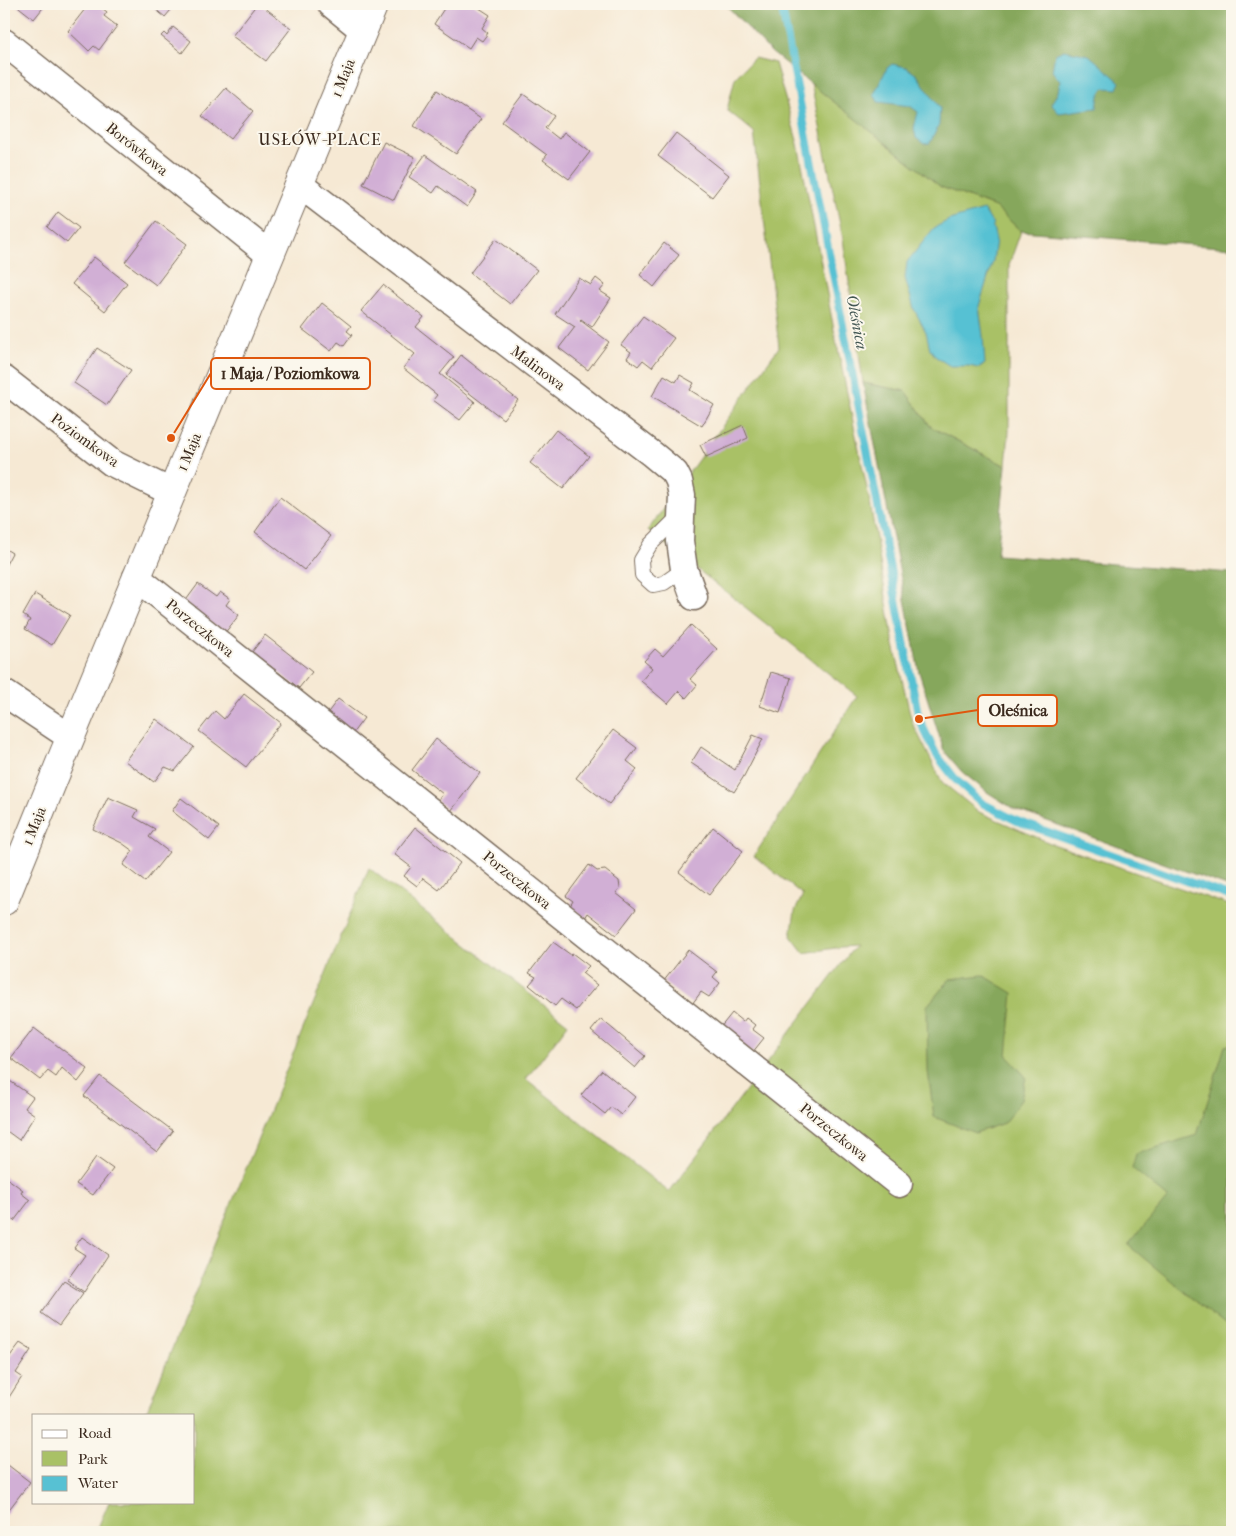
<svg xmlns="http://www.w3.org/2000/svg" width="1236" height="1536" viewBox="0 0 1236 1536" font-family="'IM FELL French Canon',serif">
<style>
.green{fill:#a9c166;stroke:#727642}
.forest{fill:#86a75b;stroke:#60683c}
.water{fill:#57c1d3;stroke:#497678}
.lines{fill:none;stroke-linecap:round;stroke-linejoin:round}
.stream{stroke:#57c1d3;stroke-width:8}
.building{fill:#d1afd5}
.service-casing{stroke:#7c6d5e;stroke-width:16}
.minor-casing{stroke:#7c6d5e;stroke-width:29}
.tertiary-casing{stroke:#7c6d5e;stroke-width:30}
.service{stroke:#fff;stroke-width:14}
.minor{stroke:#fff;stroke-width:26}
.tertiary{stroke:#fff;stroke-width:28}
.labels{text-anchor:middle;dominant-baseline:central;stroke-width:4;stroke-linejoin:round;paint-order:stroke}
.street-label{font-size:15px;fill:#3b2a1e;stroke:#fbf7ec}
.neighbourhood-label{font-size:16px;letter-spacing:1px;fill:#3b2a1e;stroke:#fbf7ec}
.water-label{font-size:16px;font-style:italic;fill:#435754;stroke:#fbf7ec}
.leader{fill:none;stroke:#df570d;stroke-width:2}
.callout-dot{fill:#df570d;stroke:#fbf7ec;stroke-width:2}
.callout{fill:#fbf7ec;stroke:#df570d;stroke-width:2}
.callout-label{font-size:16px;text-anchor:middle;font-weight:bold;fill:#3b2a1e}
</style>
<rect width="100%" height="100%" fill="#fbf7ec"/>
<filter id="ink" filterUnits="userSpaceOnUse"><feTurbulence type="fractalNoise" baseFrequency=".02" numOctaves="2"/><feDisplacementMap in="SourceGraphic" scale="10" xChannelSelector="R" yChannelSelector="G"/><feConvolveMatrix kernelMatrix="1 2 1 2 8 2 1 2 1" color-interpolation-filters="sRGB"/></filter>
<filter id="wash" filterUnits="userSpaceOnUse"><feTurbulence type="fractalNoise" baseFrequency=".0096" numOctaves="4" result="noise"/><feDisplacementMap in="SourceGraphic" scale="20" xChannelSelector="R" yChannelSelector="G"/><feGaussianBlur stdDeviation="1.12" result="paint"/><feColorMatrix in="noise" values="0 0 0 0 0 0 0 0 0 0 0 0 0 0 0 0 0 1.4 0 .05"/><feComposite in="paint" operator="in"/></filter>
<g filter="url(#wash)">
<rect width="100%" height="100%" fill="#f6e9d4"/>
<path class="green" d="M754,58L775,63L798,144L836,340L870,503L894,645L912,722L942,782L979,812L1050,843L1232,906V1532H96L109,1502H194V1415H145L369,868L568,1024L526,1079L669,1192L855,946L841,947L804,953L791,936L795,911L803,895L754,856L857,696L648,530L779,347L754,132L727,110L735,78Z
M811,83L941,187L995,207L1021,231L1009,265V431L1006,466L931,427L905,391L863,383L843,239Z"/>
<path class="forest" d="M725,4H1232V248L1021,231L995,207L941,187L771,52Z
M863,383L905,391L931,427L1006,466L997,555L1232,573V888L1014,809L987,792L962,772L944,751L919,672Z
M983,975L1013,993L1007,1056L1026,1077L1021,1100L1004,1123L975,1133L934,1117L928,1071L927,1006L950,979Z
M1232,1044V1331L1128,1245L1168,1198L1132,1168L1136,1154L1197,1135L1225,1046Z"/>
<path class="water" d="M1064,50L1089,55L1120,82L1117,89L1104,88L1099,96L1097,108L1059,113L1051,104L1058,92L1060,81L1052,71L1055,54Z
M892,64L906,67L917,75L940,108L939,125L930,143L924,144L916,138L914,128L918,112L910,106L878,102L874,94L887,68Z
M984,210L992,223L996,240L993,261L979,306L983,336L985,364L978,368L969,366H950L936,357L930,349L926,332L914,309L905,278L907,262L934,228L949,220Z"/>
<g class="lines">
<path class="stream" d="M781,4L919,719L936,754L956,780L982,803L1017,821L1232,897"/>
</g>
<g id="blocks">
<path class="building" d="M15,4H46L34,19Z
M89,4H97L107,12L104,16L117,26L99,50L94,46L89,51L68,31Z
M149,4H176L165,17Z
M257,4H260L291,28L266,61L232,36Z
M447,4H473L490,15L482,28L488,33L482,41L476,37L469,48L434,24Z
M173,27L191,41L182,53L161,36L164,33L167,36Z
M226,88L253,111L230,139L202,116Z
M437,90L481,119L456,154L414,126Z
M523,94L554,116L545,128L559,139L564,132L590,152L569,179L543,160L547,155L502,122Z
M4,101L10,105L4,113Z
M676,133L729,175L712,197L658,156Z
M384,142L415,157L394,200L363,184Z
M425,155L477,192L467,207L438,186L433,193L409,177Z
M58,212L79,228L67,243L47,227Z
M156,221L187,244L156,285L125,262Z
M496,239L537,270L510,304L470,273Z
M664,243L679,255L654,287L640,275Z
M94,257L127,283L105,311L72,284Z
M579,278L591,285L596,278L605,285L600,291L611,298L592,327L581,319L580,320L609,342L588,370L559,348L575,327L555,314Z
M383,285L424,317L416,327L454,357L440,374L475,402L460,420L433,400L437,395L403,368L415,354L361,311Z
M322,303L351,326L347,331L352,335L344,346L338,342L331,351L302,329Z
M643,316L674,338L652,367L643,360L638,366L627,358L631,352L621,345Z
M97,348L131,370L107,405L74,383Z
M461,355L518,400L503,419L446,375Z
M664,375L676,382L680,375L694,383L690,390L714,405L702,426L652,396Z
M743,425L748,438L706,457L700,445Z
M556,430L589,456L563,489L530,463Z
M280,497L331,536L304,570L255,532Z
M4,548L12,553L4,568Z
M198,584L216,597L220,592L230,599L226,605L239,615L224,634L184,603Z
M35,594L70,615L52,645L25,629L30,620L23,615Z
M691,625L717,649L690,679L697,685L686,698L679,691L668,704L641,681L652,668L644,661L655,649L663,656Z
M265,635L312,672L299,688L252,652Z
M771,672L791,678L780,713L760,706Z
M244,694L281,723L246,767L199,731L215,711L224,719Z
M338,699L364,718L352,734L326,715Z
M156,719L194,747L175,771L165,767L154,782L125,761Z
M613,730L637,748L627,761L637,769L609,804L576,778Z
M753,735L763,739L744,776L734,792L691,763L701,747L735,770Z
M436,739L480,773L451,811L437,801L443,794L412,770Z
M108,797L138,810L134,817L155,829L149,837L169,852L145,882L123,865L133,851L122,843L93,829Z
M181,798L219,827L209,840L172,811Z
M415,827L460,863L439,890L423,878L417,886L404,876L411,867L394,854Z
M713,827L743,851L709,895L679,872Z
M589,865L597,871L605,870L619,881L620,888L616,893L636,909L616,935L588,913L585,918L570,906L573,901L566,896Z
M553,942L571,955L572,953L589,966L582,973L597,985L576,1010L561,999L555,1006L529,985L536,977L529,973Z
M688,950L717,972L713,977L720,983L709,997L701,992L692,1004L663,982Z
M732,1013L743,1022L746,1018L755,1025L752,1029L764,1038L752,1053L720,1028Z
M601,1019L645,1056L635,1068L591,1031Z
M34,1028L88,1069L78,1082L62,1068L56,1077L48,1071L40,1080L11,1058Z
M602,1070L635,1097L621,1115L611,1107L605,1114L581,1095Z
M100,1076L173,1131L157,1152L84,1096Z
M4,1077L33,1097L25,1108L35,1115L19,1140L4,1129Z
M96,1157L113,1169L93,1195L76,1184Z
M4,1176L23,1190L21,1193L30,1200L14,1221L4,1213Z
M82,1237L108,1255L84,1292L67,1280L85,1255L74,1248Z
M64,1281L83,1293L59,1326L41,1313Z
M20,1343L31,1350L16,1373L22,1377L4,1405V1364Z
M4,1462L30,1482L4,1516Z"/>
</g>
</g>
<g filter="url(#ink)">
<use href="#blocks" fill-opacity="0" stroke="#7c6d5e" stroke-width="1"/>
<g class="lines">
<g class="service-casing">
<path id="service" d="M681,514L650,545L641,560L642,575L653,585L664,583L684,569"/>
</g>
<g class="minor-casing">
<path id="minor" d="M331,4L363,30
M4,42L270,255
M300,185L652,454L675,473L679,481L682,495L680,541L684,569L694,597
M4,379L112,463L171,492
M136,577L899,1184
M4,693L70,737"/>
</g>
<g class="tertiary-casing">
<path id="tertiary" d="M4,901C125,601 251,303 374,4"/>
</g>
<use href="#service" class="service"/>
<use href="#minor" class="minor"/>
<use href="#tertiary" class="tertiary"/>
</g>
</g>
<g class="labels">
<g class="street-label">
<text transform="translate(343 78) rotate(-68)">1 Maja</text>
<text transform="translate(137 149) rotate(39)">Borówkowa</text>
<text transform="translate(538 368) rotate(37)">Malinowa</text>
<text transform="translate(85 440) rotate(36)">Poziomkowa</text>
<text transform="translate(189 452) rotate(-67)">1 Maja</text>
<text transform="translate(200 628) rotate(39)">Porzeczkowa</text>
<text transform="translate(34 826) rotate(-68)">1 Maja</text>
<text transform="translate(517 880) rotate(39)">Porzeczkowa</text>
<text transform="translate(834 1132) rotate(39)">Porzeczkowa</text>
</g>
<g class="neighbourhood-label">
<text x="320" y="139">USŁÓW-PLACE</text>
</g>
<g class="water-label">
<text transform="translate(857 322) rotate(79)">Oleśnica</text>
</g>
</g>
<path class="leader" d="M171 438L211 373M919 719L978 710"/>
<g class="callout-dot">
<circle cx="171" cy="438" r="5"/>
<circle cx="919" cy="719" r="5"/>
</g>
<g class="callout">
<rect x="211" y="358" width="159" height="31" rx="5"/>
<rect x="978" y="695" width="79" height="31" rx="5"/>
</g>
<g class="callout-label">
<text x="290" y="379">1 Maja / Poziomkowa</text>
<text x="1018" y="716">Oleśnica</text>
</g>
<rect width="1236" height="1536" fill="none" stroke="#fbf7ec" stroke-width="20"/>
<rect x="32" y="1414" width="162" height="90" fill="#fbf7ec" stroke="#aea59a"/>
<rect x="42" y="1430" width="25" height="8" fill="#ffffff" stroke="#aea59a"/>
<text x="78" y="1438" font-size="15" fill="#3b2a1e">Road</text>
<rect x="42" y="1451" width="25" height="15" fill="#a9c166" stroke="#aea59a"/>
<text x="78" y="1464" font-size="15" fill="#3b2a1e">Park</text>
<rect x="42" y="1476" width="25" height="15" fill="#57c1d3" stroke="#aea59a"/>
<text x="78" y="1488" font-size="15" fill="#3b2a1e">Water</text>
</svg>
